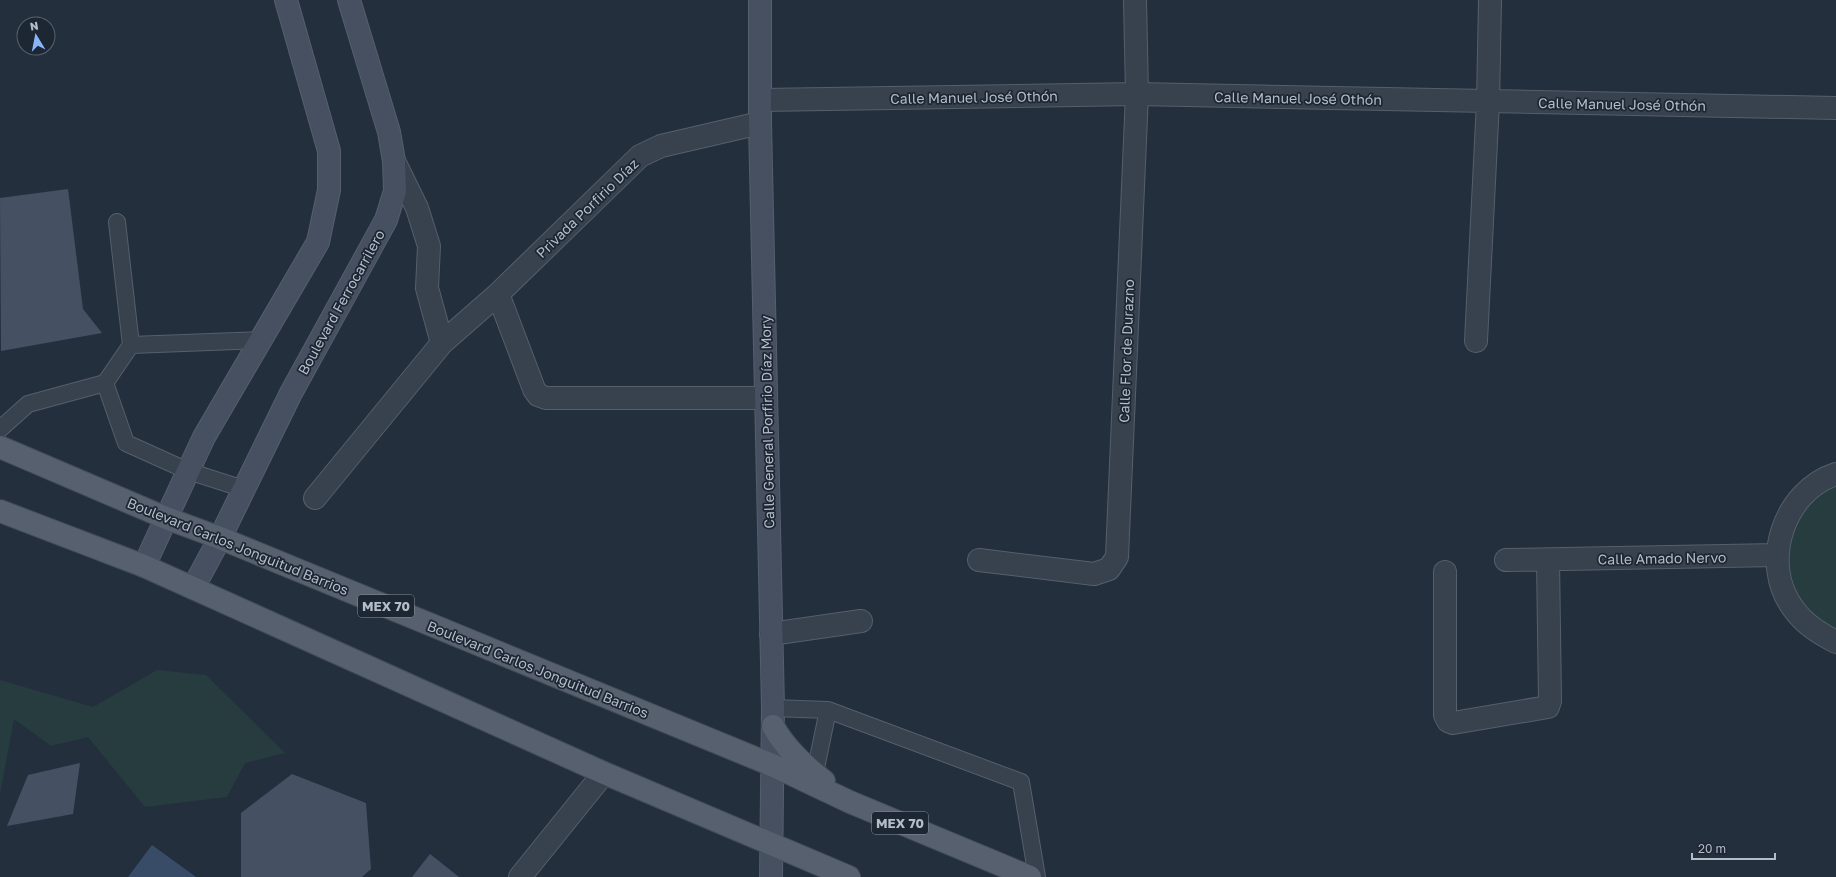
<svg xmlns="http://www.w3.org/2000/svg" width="1836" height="877" viewBox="0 0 1836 877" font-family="'Golos Text',sans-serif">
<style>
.green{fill:#263c3f}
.water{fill:#394c67}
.building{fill:#455162}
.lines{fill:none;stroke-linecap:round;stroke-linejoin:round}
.lane-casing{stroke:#565f6c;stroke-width:18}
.street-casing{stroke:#565f6c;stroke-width:24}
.secondary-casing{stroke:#565f6c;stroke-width:24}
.primary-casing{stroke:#414a57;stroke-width:24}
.lane{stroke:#38414e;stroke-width:16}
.street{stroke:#38414e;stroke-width:22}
.secondary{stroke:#465061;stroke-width:22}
.primary{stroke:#56606e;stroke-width:22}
.labels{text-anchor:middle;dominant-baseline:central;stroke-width:3.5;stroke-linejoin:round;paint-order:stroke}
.shield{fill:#1d2633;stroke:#878f9c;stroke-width:1}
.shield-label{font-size:13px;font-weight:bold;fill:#b4bcc9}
.street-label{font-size:14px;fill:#b4bcc9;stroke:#1d2633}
</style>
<rect width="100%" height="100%" fill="#242f3e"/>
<path class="green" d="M1836,475V643L1791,609L1781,527Z
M157,670L206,675L285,753L245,763L227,797L145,807L88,737L51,746L14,719L0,794V680L93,707Z"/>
<path class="water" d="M152,845L196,877H128Z"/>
<path class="building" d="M68,189L83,309L102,333L1,351L0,198Z
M80,763L73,814L7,826L28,775Z
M292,774L366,803L371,869L362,877H241V813Z
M430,854L459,877H412Z"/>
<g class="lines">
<g class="lane-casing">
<path id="lane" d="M131,345L262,340
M105,383L126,443L188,471L244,489
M0,429L28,404L105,383L131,345L117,222
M773,708L828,710L1021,782L1037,877
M815,773L828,710"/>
</g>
<g class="street-casing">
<path id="street" d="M760,100L1137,94L1836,108
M394,161L417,208L429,246L427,288L442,343
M498,294L534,389L538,395L546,398H766
M1476,341L1488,102L1490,0
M1836,474C1783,491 1760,564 1793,608C1804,624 1819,633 1836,642
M315,498L442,343L498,294L640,156L661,146L760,123
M979,560L1094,574L1109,569L1117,557L1137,94L1135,0
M1506,560L1777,555
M1445,572V715L1448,721L1453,723L1548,707L1550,701L1548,560
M771,634L861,621
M520,877L604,773"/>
</g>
<g class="secondary-casing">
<path id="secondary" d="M760,0V123L773,708L771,877
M144,566L204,437L318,242L329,190V151L286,0
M193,588L220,538L291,393L386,220L395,191L394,161L389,132L349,0"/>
</g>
<g class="primary-casing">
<path id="primary" d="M0,447L166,518L220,538L772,765L850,802L1030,877
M0,511L144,566L604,773L849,877
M773,726C785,748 804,765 824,781"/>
</g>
<use href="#lane" class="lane"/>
<use href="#street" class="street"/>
<use href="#secondary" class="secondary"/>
<use href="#primary" class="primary"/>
</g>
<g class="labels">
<g class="shield">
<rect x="358" y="595" width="56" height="22" rx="3"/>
<rect x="872" y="812" width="56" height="22" rx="3"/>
</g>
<g class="shield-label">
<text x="386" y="606">MEX 70</text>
<text x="900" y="823">MEX 70</text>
</g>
<g class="street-label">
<text transform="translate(974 97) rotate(-1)">Calle Manuel José Othón</text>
<text transform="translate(1298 98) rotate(1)">Calle Manuel José Othón</text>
<text transform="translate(1622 104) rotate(1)">Calle Manuel José Othón</text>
<text transform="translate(587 208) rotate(-44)">Privada Porfirio Díaz</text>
<text transform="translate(341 302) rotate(-61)">Boulevard Ferrocarrilero</text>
<text transform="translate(1126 351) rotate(-88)">Calle Flor de Durazno</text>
<text transform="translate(767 422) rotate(-91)">Calle General Porfirio Díaz Mory</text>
<text transform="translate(238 546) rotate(22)">Boulevard Carlos Jonguitud Barrios</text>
<text transform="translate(1662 558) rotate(-1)">Calle Amado Nervo</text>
<text transform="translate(538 669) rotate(22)">Boulevard Carlos Jonguitud Barrios</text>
</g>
</g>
<g transform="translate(36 36) rotate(350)"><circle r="19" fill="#1d2633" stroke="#59626f"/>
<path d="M0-3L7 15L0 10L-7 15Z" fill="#8ab4f8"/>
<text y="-6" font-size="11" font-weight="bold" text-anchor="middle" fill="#b4bcc9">N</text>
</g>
<path d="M1692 853v6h83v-6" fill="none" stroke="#b4bcc9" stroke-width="2"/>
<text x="1698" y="853" font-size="12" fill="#b4bcc9" stroke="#1d2633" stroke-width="3" paint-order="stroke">20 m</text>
</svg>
